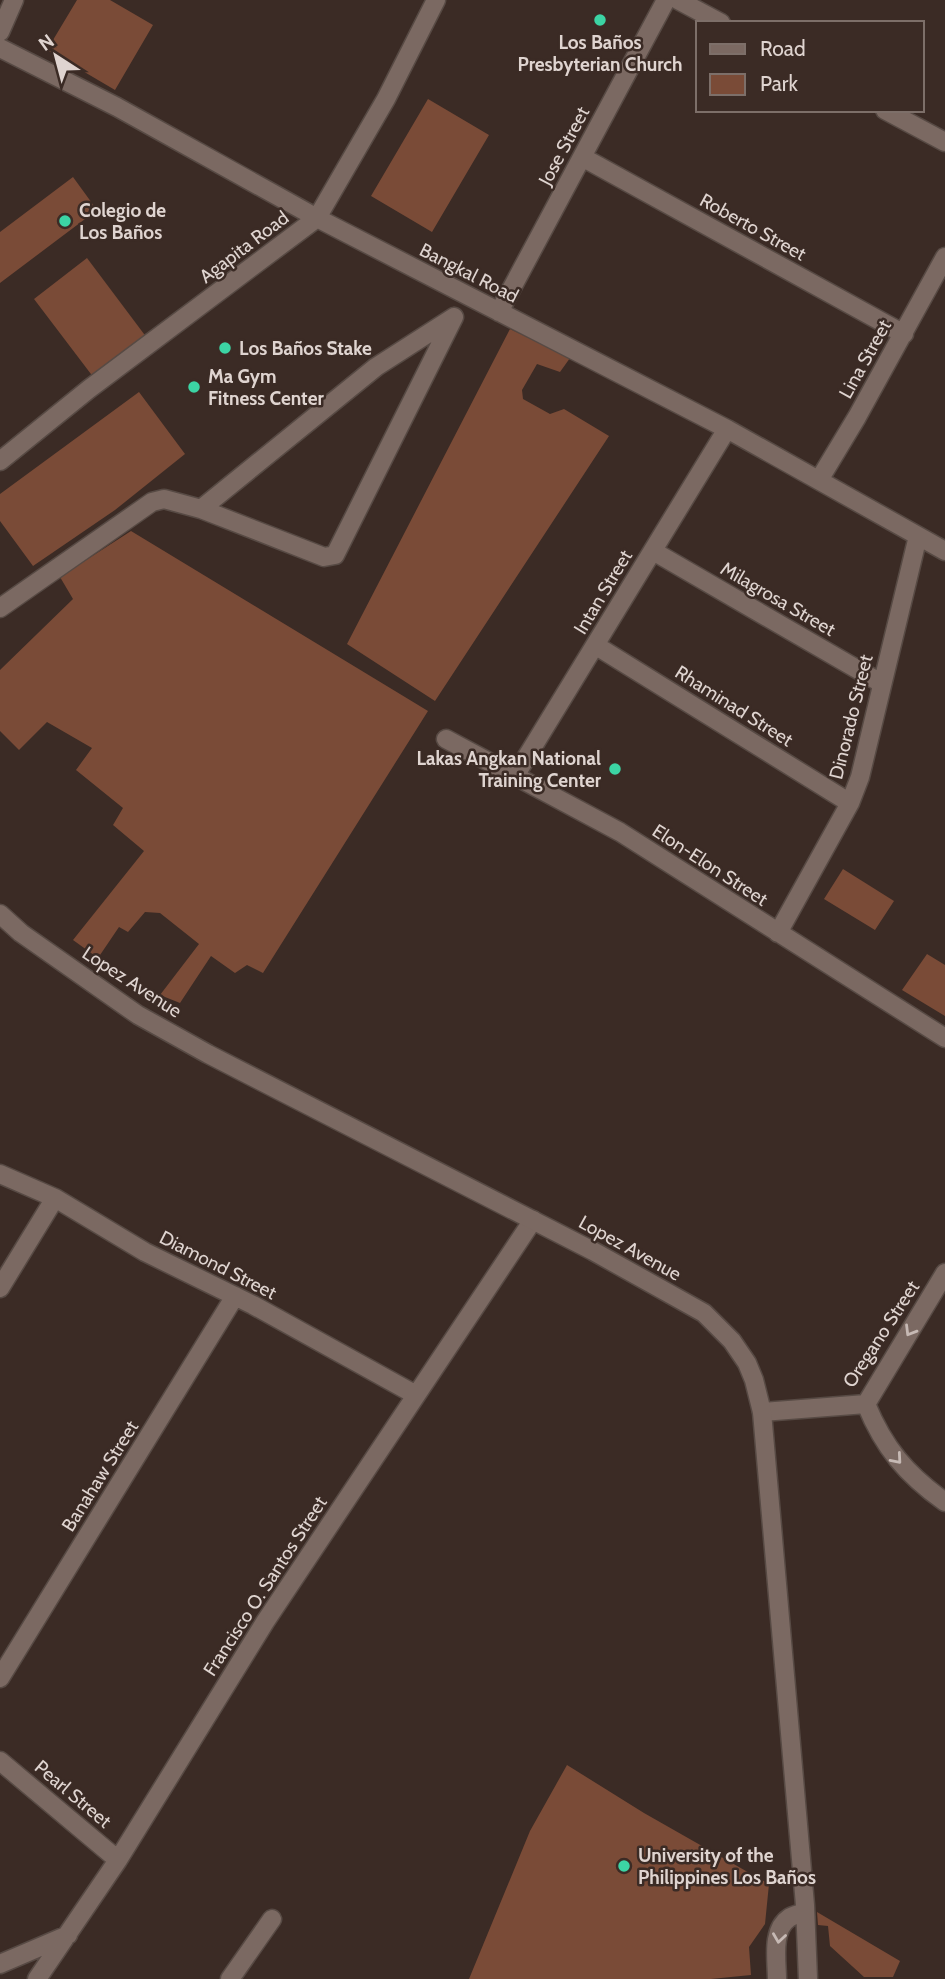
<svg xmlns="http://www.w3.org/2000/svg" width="945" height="1979" viewBox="0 0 945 1979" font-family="Cabin,sans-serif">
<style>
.green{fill:#7a4b37}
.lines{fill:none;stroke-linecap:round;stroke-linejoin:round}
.minor-casing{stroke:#574a44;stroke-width:21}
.secondary-casing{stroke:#574a44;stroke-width:21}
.minor{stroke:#7b6962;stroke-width:18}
.secondary{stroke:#7b6962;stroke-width:18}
.oneway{stroke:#c6b9b4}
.poi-dot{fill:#3cd4a4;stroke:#3b2b25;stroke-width:2.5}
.labels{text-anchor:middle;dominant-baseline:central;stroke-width:5;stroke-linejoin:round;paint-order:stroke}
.poi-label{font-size:19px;font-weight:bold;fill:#dfd4d0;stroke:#3b2b25;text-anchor:start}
.street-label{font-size:19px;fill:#dfd4d0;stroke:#3b2b25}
</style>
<rect width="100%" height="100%" fill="#3b2b25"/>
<path class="green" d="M77,0H110L153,25L115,90L47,50Z
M428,99L489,135L432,232L371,196Z
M73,177L97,210L0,283V232Z
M87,258L150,342L97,382L34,299Z
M510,329L570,358L560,372L537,364L522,390L523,399L550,414L564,409L609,436L435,701L347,644Z
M139,392L185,454L115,510L33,566L0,521V494Z
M131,531L428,711L263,973L247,965L235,973L211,956L180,1003L160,995L199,944L160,913L145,912L128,932L119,927L98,958L73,940L144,851L113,825L123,808L76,770L92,748L47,722L19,750L0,731V670L73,599L60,577Z
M843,869L894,901L875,930L824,899Z
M927,954L945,965V1016L902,990Z
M567,1765L644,1813L769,1884L765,1924L749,1947L751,1975L711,1979H469L530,1831Z
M817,1912L900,1961L893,1977H864L830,1946L828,1926L818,1925Z"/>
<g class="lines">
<g class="minor-casing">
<path id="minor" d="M678,0L721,23
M0,32L14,0
M0,48L117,107L317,218L727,429L945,551
M885,110L945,142
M582,157L904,334
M499,312L666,0
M0,461L89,389L317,218L386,99L436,0
M819,480L857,417L945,257
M201,509L376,367L454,317
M653,551L881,683
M0,608L152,502L164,499L201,509L324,557L335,555L454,317
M595,645L850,803
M446,739L620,832L945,1038
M515,776L727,429
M778,933L850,803L860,777L918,536
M0,1174L55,1198L145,1252L253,1305L416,1395
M0,1288L55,1198
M866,1404L945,1273
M866,1404C884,1448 906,1474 945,1502
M762,1412L866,1404
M0,1678L235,1296
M0,1761L118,1860
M0,1964L68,1935
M37,1979L118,1860L265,1622L533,1220
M230,1979L272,1919"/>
</g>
<g class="secondary-casing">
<path id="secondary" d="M0,914L21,933L138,1015L208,1054L593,1251L704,1313L732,1341L747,1363L754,1380L762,1412L805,1905L808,1979
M777,1979C777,1961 771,1930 789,1918C793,1915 800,1914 805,1912"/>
</g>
<use href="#minor" class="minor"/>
<use href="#secondary" class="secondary"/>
</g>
<defs><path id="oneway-chevron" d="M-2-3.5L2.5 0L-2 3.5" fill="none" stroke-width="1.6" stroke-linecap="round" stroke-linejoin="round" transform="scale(1.75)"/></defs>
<g class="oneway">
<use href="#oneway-chevron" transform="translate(910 1331) rotate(121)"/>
<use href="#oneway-chevron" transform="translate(897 1459) rotate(49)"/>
<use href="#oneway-chevron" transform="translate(779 1938) rotate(98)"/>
</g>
<g class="poi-dot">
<circle cx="600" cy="20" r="7"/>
<circle cx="65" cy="221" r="7"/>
<circle cx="225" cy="348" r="7"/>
<circle cx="194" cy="387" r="7"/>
<circle cx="615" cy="769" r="7"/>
<circle cx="624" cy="1866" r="7"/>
</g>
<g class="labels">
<g class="poi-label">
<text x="600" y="42" text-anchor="middle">Los Baños<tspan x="600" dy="22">Presbyterian Church</tspan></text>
<text x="79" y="210">Colegio de<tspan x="79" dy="22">Los Baños</tspan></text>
<text x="239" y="348">Los Baños Stake</text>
<text x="208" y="376">Ma Gym<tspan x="208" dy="22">Fitness Center</tspan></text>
<text x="601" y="758" text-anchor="end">Lakas Angkan National<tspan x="601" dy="22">Training Center</tspan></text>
<text x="638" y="1855">University of the<tspan x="638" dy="22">Philippines Los Baños</tspan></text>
</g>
<g class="street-label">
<text transform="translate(564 146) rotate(-62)">Jose Street</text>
<text transform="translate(753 227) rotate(29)">Roberto Street</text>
<text transform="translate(244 247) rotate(-37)">Agapita Road</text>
<text transform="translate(469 273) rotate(27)">Bangkal Road</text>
<text transform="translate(865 359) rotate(-61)">Lina Street</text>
<text transform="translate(603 592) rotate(-59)">Intan Street</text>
<text transform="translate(778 599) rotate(30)">Milagrosa Street</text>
<text transform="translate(734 706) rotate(32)">Rhaminad Street</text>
<text transform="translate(851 717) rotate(-76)">Dinorado Street</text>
<text transform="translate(710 865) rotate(33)">Elon-Elon Street</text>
<text transform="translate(132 982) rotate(33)">Lopez Avenue</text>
<text transform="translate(630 1248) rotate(29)">Lopez Avenue</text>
<text transform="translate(218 1265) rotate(27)">Diamond Street</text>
<text transform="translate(881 1334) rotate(-57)">Oregano Street</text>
<text transform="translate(100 1476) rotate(-58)">Banahaw Street</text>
<text transform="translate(265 1586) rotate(-57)">Francisco O. Santos Street</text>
<text transform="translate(73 1794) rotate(40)">Pearl Street</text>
</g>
</g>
<rect x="696" y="21" width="228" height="91" fill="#3b2b25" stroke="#7d6f69" stroke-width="2"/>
<rect x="710" y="44" width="35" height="10" fill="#7b6962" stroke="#7d6f69" stroke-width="2"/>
<text x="760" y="56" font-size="21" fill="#dfd4d0">Road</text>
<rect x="710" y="74" width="35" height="21" fill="#7a4b37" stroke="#7d6f69" stroke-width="2"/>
<text x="760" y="91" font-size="21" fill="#dfd4d0">Park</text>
<g transform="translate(56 56) rotate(324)" stroke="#3b2b25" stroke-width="5" paint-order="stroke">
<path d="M0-5L12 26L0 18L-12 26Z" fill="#dfd4d0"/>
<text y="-10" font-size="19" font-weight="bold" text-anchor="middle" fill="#dfd4d0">N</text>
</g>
</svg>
